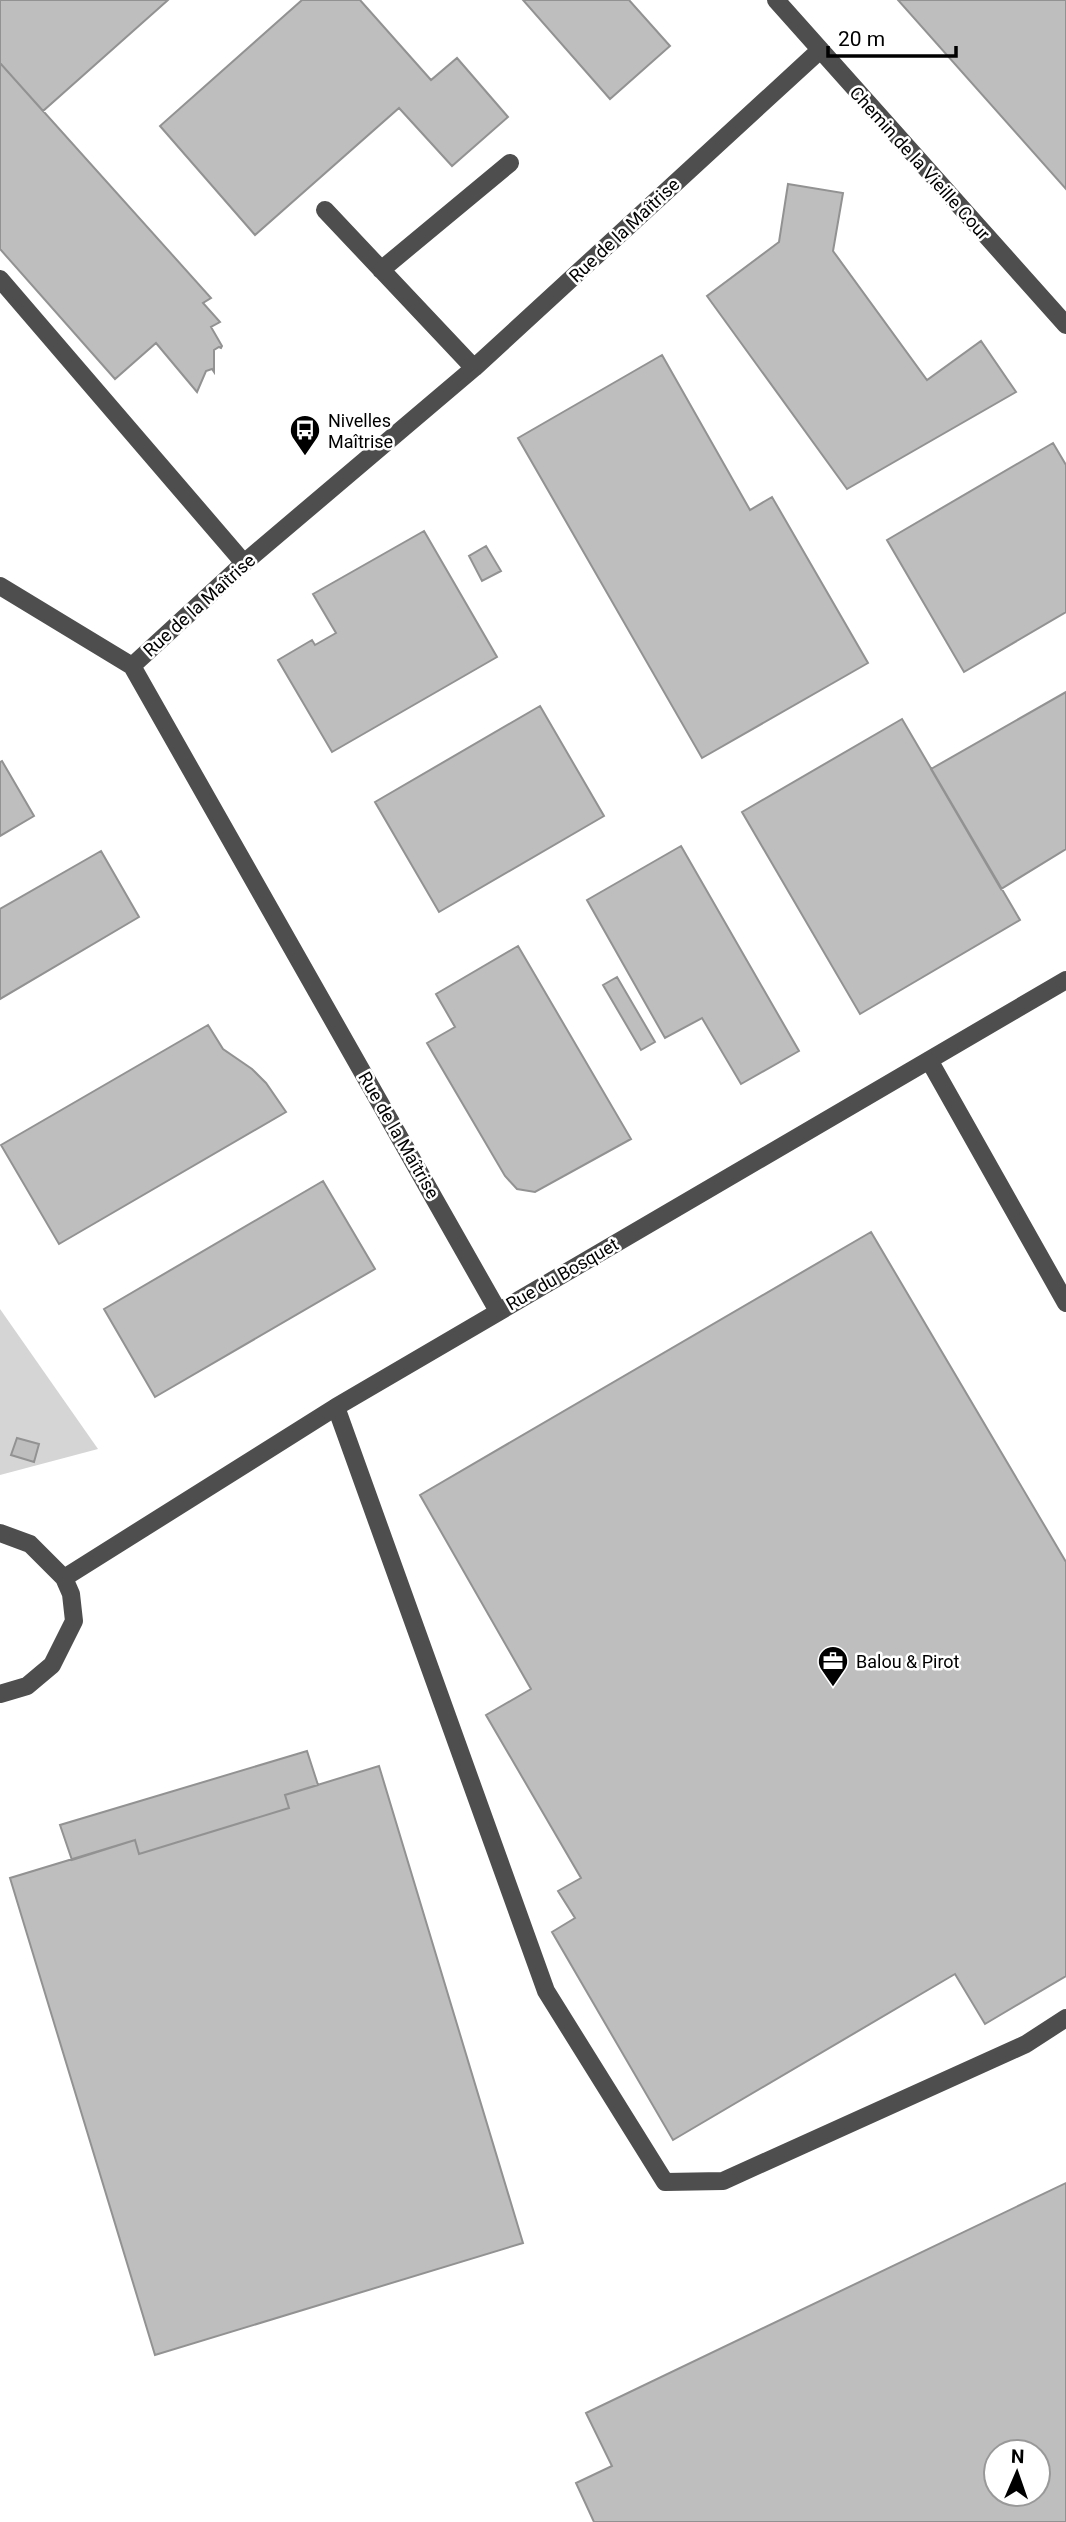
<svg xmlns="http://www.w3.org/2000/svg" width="1066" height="2522" viewBox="0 0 1066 2522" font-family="Roboto,sans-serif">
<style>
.green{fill:#d5d5d5}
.building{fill:#bebebe;stroke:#929292;stroke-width:2;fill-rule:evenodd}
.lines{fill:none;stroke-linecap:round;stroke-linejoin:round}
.minor{stroke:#4e4e4e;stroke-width:18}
.labels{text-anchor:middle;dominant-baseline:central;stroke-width:5;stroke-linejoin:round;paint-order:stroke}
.street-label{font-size:18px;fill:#000;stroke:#fff}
.poi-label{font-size:18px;fill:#000;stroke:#fff;text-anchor:start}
</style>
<rect width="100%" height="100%" fill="#fff"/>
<path class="green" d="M0,1309L98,1449L0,1475Z"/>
<path class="building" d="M0,0H168L43,111L0,63Z
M302,0H360L431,80L457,58L508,117L452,166L399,108L255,235L160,126Z
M523,0H629L670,46L610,99Z
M898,0H1066V189Z
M0,63L211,298L203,303L220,322L211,327L222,346L221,348L219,347L214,350V372L212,369L206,371L197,392L156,343L115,379L0,249Z
M788,184L843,193L833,251L927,380L981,341L1016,392L847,489L707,296L779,242Z
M662,355L750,510L772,497L868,663L702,758L518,438Z
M1053,443L1066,465V612L964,672L887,540Z
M424,531L497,657L332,752L278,660L312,640L315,645L336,633L313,594Z
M486,546L501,571L482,581L469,556Z
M1066,692V849L1001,889L931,769Z
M540,706L604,816L439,912L375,802Z
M902,719L1020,920L860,1014L742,812Z
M2,761L34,816L0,836V762Z
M681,846L799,1051L741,1084L702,1018L665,1038L587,900Z
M101,851L139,917L0,999V909Z
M518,946L631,1139L535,1192L517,1189L505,1176L427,1043L455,1027L436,994Z
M617,977L655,1042L641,1050L603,985Z
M208,1025L223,1049L252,1069L266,1083L286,1112L59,1244L1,1145Z
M323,1181L375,1269L155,1397L104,1309Z
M871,1232L1066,1562V1976L985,2024L955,1974L673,2140L552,1932L575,1918L558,1891L581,1878L486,1715L531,1689L420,1495Z
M17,1438L39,1444L34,1462L11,1455Z
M307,1751L318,1785L285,1795L289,1808L139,1854L135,1840L72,1860L60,1825Z
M379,1766L523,2243L155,2355L10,1878L135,1840L139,1854L289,1808L285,1795Z
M1066,2183V2522H594L576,2483L612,2466L586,2413ZM996,2452H1038V2494H996Z"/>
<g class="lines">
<path class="minor" d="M776,0L1066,325
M325,210L474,368
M381,270L510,163
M0,279L244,563
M0,586L132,666
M929,1060L1066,1303
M498,1311L132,666L244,563L474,368L819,51
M336,1407L546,1991L665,2182L723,2181L1026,2044L1066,2018
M0,1533L30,1544L64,1578L71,1594L74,1621L52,1665L27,1686L0,1694
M64,1578L336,1407L1066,980"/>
</g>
<defs>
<g id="bus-pin" transform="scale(1.575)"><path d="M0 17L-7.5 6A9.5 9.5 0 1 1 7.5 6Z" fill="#000" stroke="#fff"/><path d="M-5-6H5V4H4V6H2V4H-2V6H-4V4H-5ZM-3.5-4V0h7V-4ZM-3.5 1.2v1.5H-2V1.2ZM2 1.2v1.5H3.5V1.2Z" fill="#fff"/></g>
<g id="office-pin" transform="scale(1.575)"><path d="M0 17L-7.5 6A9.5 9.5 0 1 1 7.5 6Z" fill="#000" stroke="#fff"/><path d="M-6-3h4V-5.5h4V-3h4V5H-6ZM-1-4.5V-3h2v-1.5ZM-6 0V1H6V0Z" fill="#fff"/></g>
</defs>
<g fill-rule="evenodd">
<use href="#bus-pin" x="305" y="430"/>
<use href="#office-pin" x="833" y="1661"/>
</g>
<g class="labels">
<g class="street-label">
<text transform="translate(920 163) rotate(48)">Chemin de la Vieille Cour</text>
<text transform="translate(624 230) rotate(-43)">Rue de la Maîtrise</text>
<text transform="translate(199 605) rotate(-42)">Rue de la Maîtrise</text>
<text transform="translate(399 1135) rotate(60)">Rue de la Maîtrise</text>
<text transform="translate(562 1274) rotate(-30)">Rue du Bosquet</text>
</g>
<g class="poi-label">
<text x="328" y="420">Nivelles<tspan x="328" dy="21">Maîtrise</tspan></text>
<text x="856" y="1661">Balou &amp; Pirot</text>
</g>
</g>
<g transform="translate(1017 2473) rotate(2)"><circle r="33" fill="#ffffff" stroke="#999999" stroke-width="2"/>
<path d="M0-5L12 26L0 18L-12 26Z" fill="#000000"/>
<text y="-10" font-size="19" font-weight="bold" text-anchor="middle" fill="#000000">N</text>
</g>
<path d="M828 46v10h128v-10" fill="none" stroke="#000000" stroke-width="3.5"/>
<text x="838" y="46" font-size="21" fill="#000000" stroke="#ffffff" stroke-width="5" paint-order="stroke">20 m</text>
</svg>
